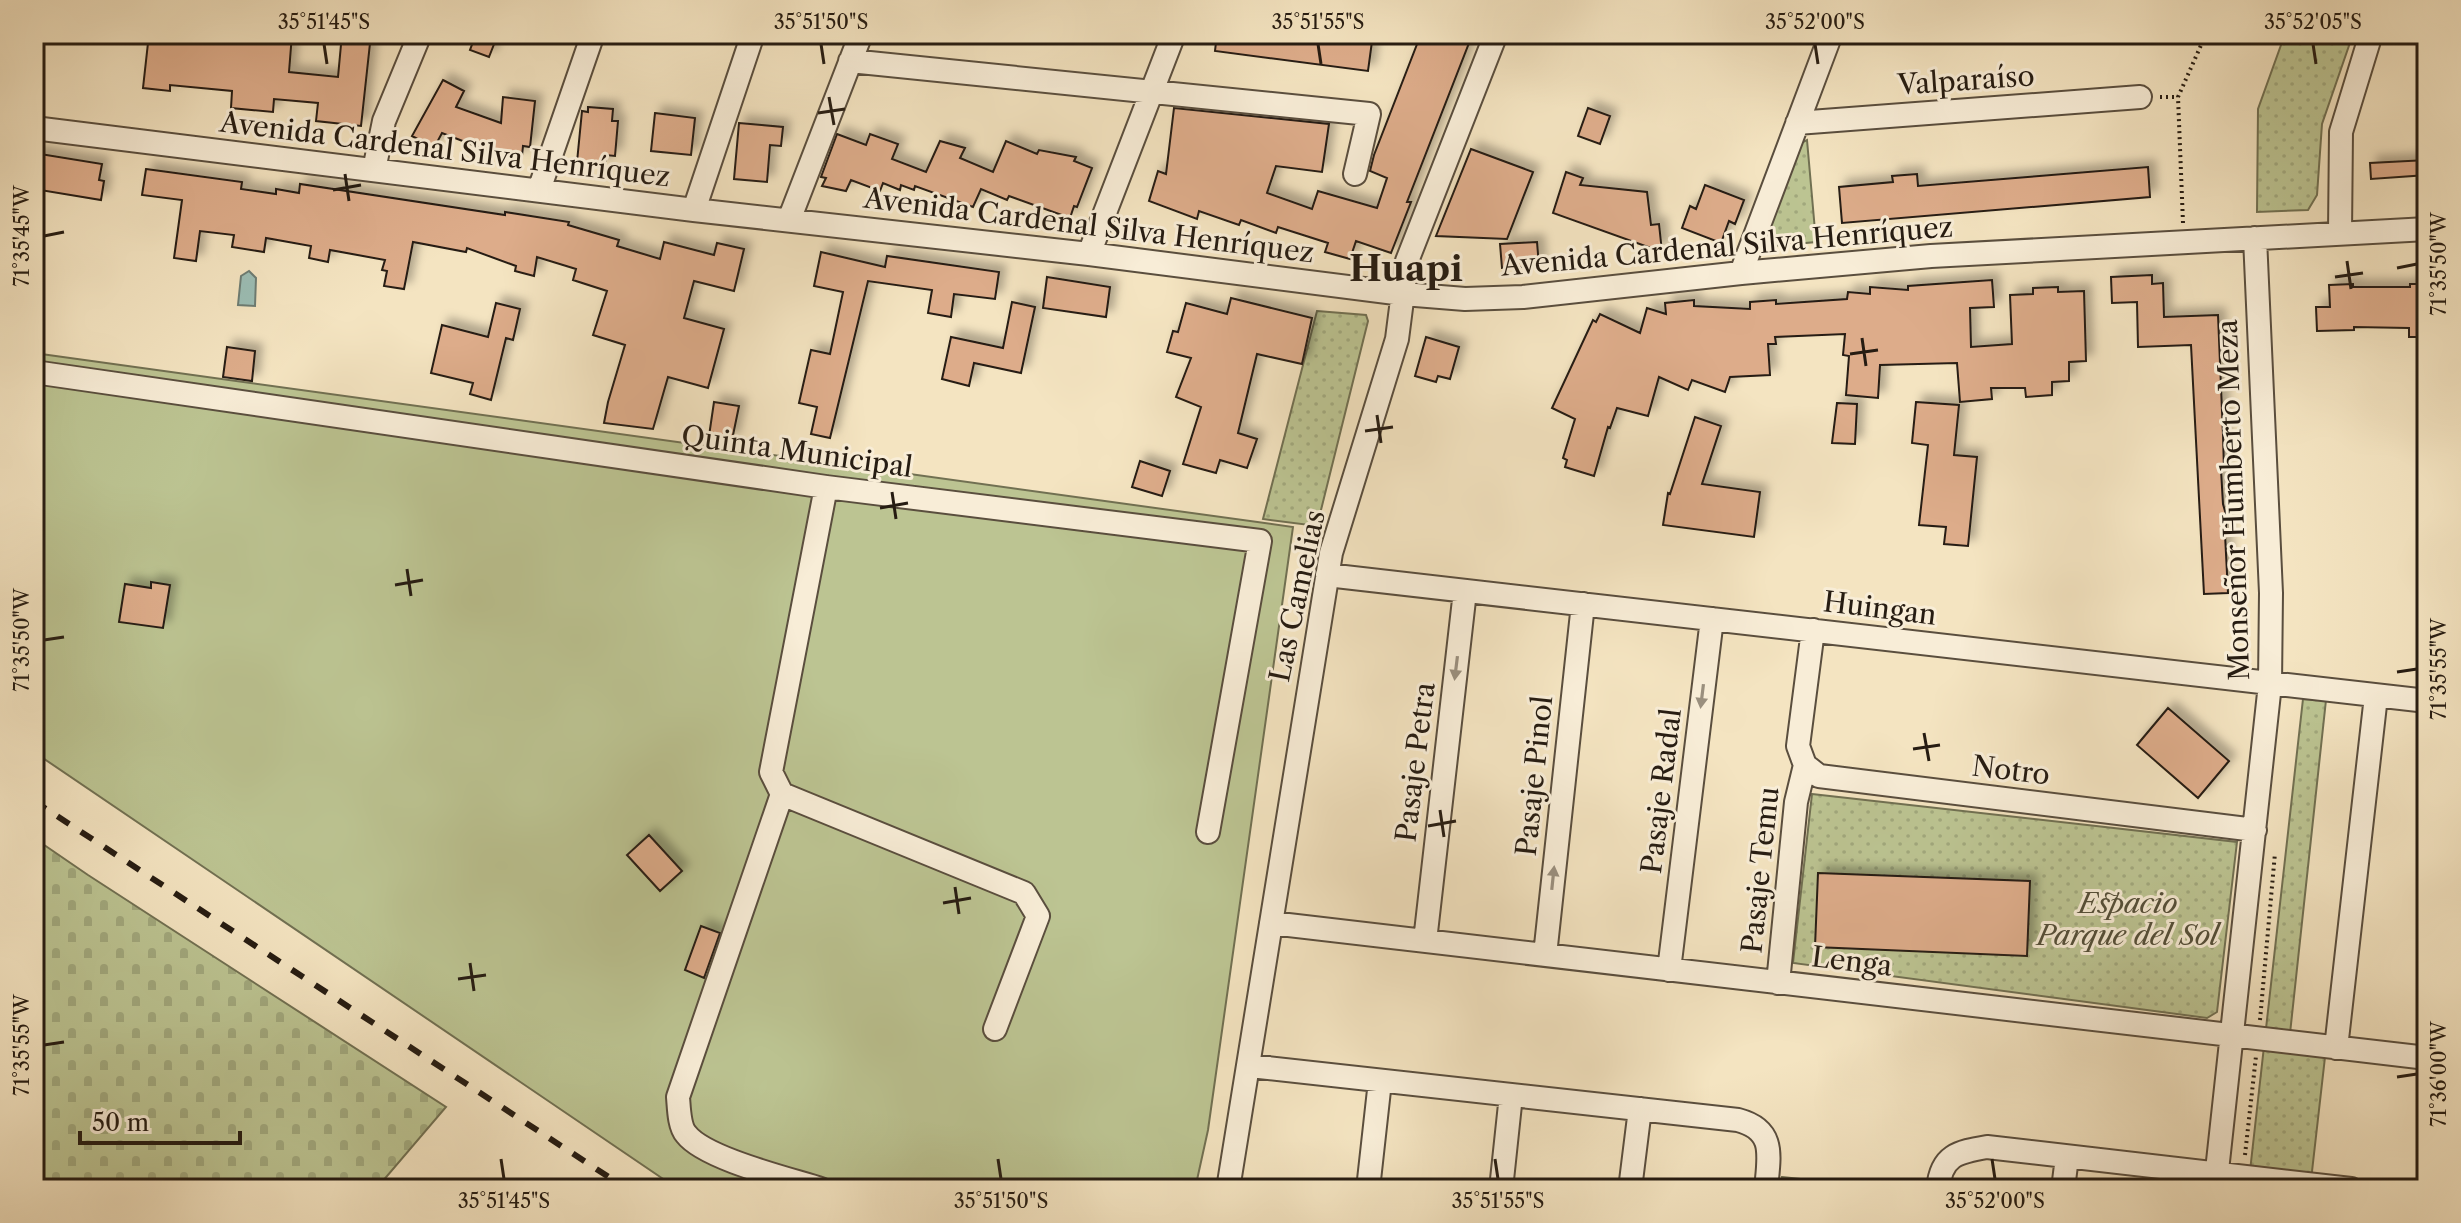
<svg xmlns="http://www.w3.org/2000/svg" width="2461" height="1223" viewBox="0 0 2461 1223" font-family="'Libre Caslon Text',serif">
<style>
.grass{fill:url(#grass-dots);stroke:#717052;stroke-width:2}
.cemetery{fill:url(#cemetery-stones);stroke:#717052;stroke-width:2}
.garden{fill:#bcc492;stroke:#717052;stroke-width:2}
.water{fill:#9cbeb5;stroke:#6d7d74;stroke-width:2}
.building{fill:#ddac8a;stroke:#261c12;stroke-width:2;filter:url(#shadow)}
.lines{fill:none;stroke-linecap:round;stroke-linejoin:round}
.minor-casing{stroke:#5a4e3e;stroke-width:26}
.path{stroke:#261c12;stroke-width:4;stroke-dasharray:2 4;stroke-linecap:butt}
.minor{stroke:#f8edd7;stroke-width:22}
.rail{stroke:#261c12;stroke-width:6;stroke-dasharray:14 14;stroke-linecap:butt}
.oneway{fill:#9a8f7e}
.ticks{fill:none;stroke:#261c12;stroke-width:3}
.labels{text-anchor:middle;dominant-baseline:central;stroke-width:6;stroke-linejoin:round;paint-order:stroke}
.street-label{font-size:28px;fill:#261c12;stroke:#f8edd7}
.park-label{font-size:28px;font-style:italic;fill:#534e38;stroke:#f8edd7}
.district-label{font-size:36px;font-weight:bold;fill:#261c12;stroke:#f8edd7}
.neatline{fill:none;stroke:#261c12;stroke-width:3}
.ticks-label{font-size:20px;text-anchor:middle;fill:#261c12}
</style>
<defs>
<pattern id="grass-dots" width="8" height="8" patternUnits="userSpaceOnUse" patternTransform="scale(2)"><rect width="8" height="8" fill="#bcc492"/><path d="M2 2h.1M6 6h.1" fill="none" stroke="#a1a87d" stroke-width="1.8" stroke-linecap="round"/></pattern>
<pattern id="cemetery-stones" width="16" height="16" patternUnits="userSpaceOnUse" patternTransform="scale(2)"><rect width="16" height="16" fill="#bcc492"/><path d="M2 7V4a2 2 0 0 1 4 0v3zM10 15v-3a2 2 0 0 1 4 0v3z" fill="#a1a87d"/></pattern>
<filter id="shadow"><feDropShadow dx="7" dy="-7" stdDeviation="4" flood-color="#0004"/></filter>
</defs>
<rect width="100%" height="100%" fill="#f4e4c1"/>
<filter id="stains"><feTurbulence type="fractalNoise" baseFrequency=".0025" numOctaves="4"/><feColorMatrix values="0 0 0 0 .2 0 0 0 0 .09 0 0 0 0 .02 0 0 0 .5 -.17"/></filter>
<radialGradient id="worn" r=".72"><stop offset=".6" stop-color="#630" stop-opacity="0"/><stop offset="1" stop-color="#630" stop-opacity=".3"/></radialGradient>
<path class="grass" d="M2285,34H2353L2322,124L2317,195L2308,210L2257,212L2258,109Z
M1807,140L1816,242L1772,246L1766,238L1801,143Z
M1317,311L1366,315L1368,321L1317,526L1263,519Z
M2303,699L2326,700L2288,1052L2325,1057L2310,1189H2248Z
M1812,794L2237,842L2217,1012L2207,1018L1793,963Z
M1782,1177L1894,1189H1781Z"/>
<path class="cemetery" d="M34,838L88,875L446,1107L376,1189H167L34,1182Z"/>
<path class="garden" d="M34,353L1293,527L1208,1130L1195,1189H678L34,752Z"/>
<path class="water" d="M249,271L256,278L255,306L238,305L241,276Z"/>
<path class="building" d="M149,34H292L289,72L338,77L342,34H371L361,126L316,121L318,103L274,99L273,112L231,108L232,91L170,85V91L143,88Z
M476,34H498L489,57L470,50Z
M1217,34H1373L1368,71L1215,51Z
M1421,34H1447L1469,43L1407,202H1411L1391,253L1356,241L1350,259L1325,252L1328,243L1278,227L1276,233L1241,220L1239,225L1199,211L1197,219L1149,201L1158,171L1166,174L1174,108L1329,124L1322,172L1276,166L1267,193L1312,209L1318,191L1377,208L1387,178L1370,171L1374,155Z
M443,80L464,91L456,107L501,123L503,97L535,101L530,147L523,146L522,156L486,152V150L442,133L434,148L412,136Z
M588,107L613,109L612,121H618L615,156L606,155L605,165L577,162L582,111L588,112Z
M1588,108L1610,116L1600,144L1578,136Z
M655,113L695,118L691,155L651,151Z
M739,123L783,127L781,146L770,145L767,182L734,179Z
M837,134L866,145L870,134L898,144L892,159L926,172L940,141L965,148L960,158L993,172L1006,141L1037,154L1039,150L1076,157L1074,161L1092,168L1077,207L1074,206L1070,218L1009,196L1007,200L981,189L973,207L915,186L914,190L901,185L900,190L883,183L880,191L851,180L846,191L822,186L826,178L821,177Z
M1471,149L1533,172L1507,239L1436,236Z
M34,153L102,164L99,180L104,181L101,200L34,189Z
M2427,160V175L2371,179L2370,163Z
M2148,167L2150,197L1842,223L1839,187L1893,182L1892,176L1917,174L1918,186Z
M146,169L242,182L241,189L276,194V189L299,193L300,184L505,215V212L569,222L568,225L619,240L617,246L660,259L664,242L714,255L717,243L744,249L734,291L694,281L684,318L724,329L708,388L668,377L653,429L604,423L608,402L625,345L593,335L607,291L573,280L576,269L537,257L534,276L515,271L516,266L467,248L466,252L413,242L404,289L384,286L387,271L382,270L385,260L330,250L328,262L309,258L311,246L266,238L264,252L232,247L234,235L200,231L196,261L174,258L182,200L142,195Z
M1566,172L1583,178L1580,185L1647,192L1651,225L1659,224L1662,252L1553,213Z
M1705,185L1744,200L1735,224L1729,221L1721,243L1682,228L1690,206L1696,209Z
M1537,242L1539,266L1502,268L1500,244Z
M821,252L885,267L887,256L999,272L995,299L954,294L951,317L928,313L932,290L868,281L830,438L811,434L817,407L799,403L811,350L830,354L843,292L814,286Z
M2152,275V284L2163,283L2164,317L2218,315L2223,435L2224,470H2221L2223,504L2227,518L2225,534L2228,593L2204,594L2191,345L2138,347L2137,302L2112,303L2111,277Z
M1047,277L1110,287L1106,317L1043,308Z
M1992,280L1994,307L1970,308L1971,347L2012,344L2010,295L2033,294V288L2058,287V292L2084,291L2086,361L2069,362V381L2052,382V395L2026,397L2025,388H1991L1992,399L1960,402L1957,363L1880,365L1878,398L1846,395L1849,356L1843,355L1845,334L1775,337L1776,344H1768L1770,375L1730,377L1725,392L1692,380L1688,390L1659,377L1648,416L1617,408L1610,428L1608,427L1594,476L1565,467L1567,460L1563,458L1575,419L1552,408L1593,320L1596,322L1600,314L1640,333L1647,308L1666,314L1665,303L1694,300V306L1750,309V302L1776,300V304L1847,299L1848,292L1870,294V287L1908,290V286Z
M2353,284V287H2410V284H2427V337H2409V328L2354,327V330L2317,331L2316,307H2330L2329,285Z
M1231,298L1312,318L1302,364L1257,354L1238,433L1257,439L1247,468L1220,460L1216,473L1183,464L1201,407L1176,397L1191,358L1167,352L1173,331L1178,332L1186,303L1227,314Z
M1012,302L1035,307L1021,373L974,363L969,386L942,379L951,337L1003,348Z
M496,303L520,309L513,340L506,338L491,400L470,394L473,383L431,373L442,325L488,337Z
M1426,337L1459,347L1450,379L1438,376L1436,382L1415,376Z
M227,347L255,351L252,381L223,377Z
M714,402L739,406L732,440L709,436Z
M1916,402L1959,405L1954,455L1977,457L1968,546L1944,544L1946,527L1919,525L1928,445L1912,443Z
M1837,403L1857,404L1855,444L1832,443Z
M1695,417L1721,426L1702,484L1760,492L1754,537L1663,525L1668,493L1670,494Z
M1140,461L1170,471L1162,496L1132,487Z
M151,582L170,585L163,628L119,622L125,584L151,588Z
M2168,708L2229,761L2198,798L2137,745Z
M649,835L682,871L660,891L627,855Z
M1818,873L2030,881L2027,956L1815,947Z
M701,926L720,933L704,978L685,970Z"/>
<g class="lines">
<g class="minor-casing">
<path id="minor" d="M850,61L1369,114L1355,174
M1797,123L2140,97
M34,128L694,210L1089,254L1403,294L1465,299L1523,297L1741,273L1931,256L2427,229
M374,170L384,121L420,34
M539,190L593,34
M694,210L753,34
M789,220L861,34
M2340,233L2341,132L2371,34
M1089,254L1174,34
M1741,273L1831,34
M34,372L826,487L1260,541L1208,832
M826,487L771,772L782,794L1024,893L1038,916L995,1029
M1327,575L2427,701
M1813,630L1798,746L1805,765L1819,776L2255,830
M782,794L678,1097C679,1108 679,1126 686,1134C705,1159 790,1179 821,1189
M1271,923L2427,1058
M1425,941L1465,591
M1545,955L1583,604
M1669,970L1712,619
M1778,983L1796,802L1805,765
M2336,1048L2376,696
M1250,1066L1738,1120C1776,1130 1769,1156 1766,1189
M1228,1189L1331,553L1397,339L1407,261L1496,34
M1368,1189L1380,1081
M1501,1189L1511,1095
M1630,1189L1640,1109
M1938,1189C1941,1155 1958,1152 1987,1147L2351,1189
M2063,1189L2067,1157
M2215,1189L2270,684L2271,593L2255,238"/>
</g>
<path class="path" d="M2160,97H2178
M2183,223L2178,97L2206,34
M2260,1020L2275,853
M2245,1155L2256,1056"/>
<use href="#minor" class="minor"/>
<path class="rail" d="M34,801L627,1189"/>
</g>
<defs><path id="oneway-solid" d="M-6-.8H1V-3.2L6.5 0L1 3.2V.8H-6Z" transform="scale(2)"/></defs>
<g class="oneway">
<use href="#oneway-solid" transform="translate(1456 668) rotate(97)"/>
<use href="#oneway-solid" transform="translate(1702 696) rotate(97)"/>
<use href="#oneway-solid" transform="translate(1553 878) rotate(-84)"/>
</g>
<path class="ticks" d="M324,44L327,64M821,44L824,64M1318,44L1321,64M1815,44L1818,64M2313,44L2316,64M829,97L834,125M818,113L845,109M345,174L349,201M333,190L361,185M44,236L64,232M2347,261L2351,289M2397,268L2417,264M2335,277L2363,273M1862,338L1866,366M1850,354L1878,350M1377,415L1381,443M1365,431L1393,427M892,492L896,519M880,508L908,503M407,569L411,596M395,585L423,580M44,640L64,637M2397,672L2417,669M1924,733L1929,761M1913,749L1940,745M1440,810L1444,837M1428,826L1456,821M955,887L959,914M943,903L971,898M470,963L474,991M458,979L486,975M44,1045L64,1042M2397,1077L2417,1074M501,1159L504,1179M998,1159L1001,1179M1495,1159L1498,1179M1992,1159L1995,1179"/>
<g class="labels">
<g class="street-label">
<text transform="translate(1966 80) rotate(-4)">Valparaíso</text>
<text transform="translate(445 149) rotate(7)">Avenida Cardenal Silva Henríquez</text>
<text transform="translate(1089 225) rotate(7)">Avenida Cardenal Silva Henríquez</text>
<text transform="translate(1727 246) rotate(-5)">Avenida Cardenal Silva Henríquez</text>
<text transform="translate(797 451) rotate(8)">Quinta Municipal</text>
<text transform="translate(2233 500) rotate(-92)">Monseñor Humberto Meza</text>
<text transform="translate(1297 596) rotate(-78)">Las Camelias</text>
<text transform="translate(1880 608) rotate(7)">Huingan</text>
<text transform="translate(1415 762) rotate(-83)">Pasaje Petra</text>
<text transform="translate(2011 770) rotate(7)">Notro</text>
<text transform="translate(1534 776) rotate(-84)">Pasaje Pinol</text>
<text transform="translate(1661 791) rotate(-83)">Pasaje Radal</text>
<text transform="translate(1760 870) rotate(-84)">Pasaje Temu</text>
<text transform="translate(1852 961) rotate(7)">Lenga</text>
</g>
<g class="park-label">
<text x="2128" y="903">Espacio<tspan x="2128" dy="32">Parque del Sol</tspan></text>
</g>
<g class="district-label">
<text x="1406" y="268">Huapi</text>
</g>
</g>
<rect width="2461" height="1223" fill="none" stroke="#f4e4c1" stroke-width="88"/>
<path d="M80 1131v12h160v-12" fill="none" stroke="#261c12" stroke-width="4"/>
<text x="92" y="1131" font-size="24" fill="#261c12" stroke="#f8edd7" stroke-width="6" paint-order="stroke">50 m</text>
<rect x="44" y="44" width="2373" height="1135" class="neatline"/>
<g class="ticks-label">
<text x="324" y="29">35°51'45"S</text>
<text x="821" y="29">35°51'50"S</text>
<text x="1318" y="29">35°51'55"S</text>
<text x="1815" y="29">35°52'00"S</text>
<text x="2313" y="29">35°52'05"S</text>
<text transform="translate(22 236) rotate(-90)" y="7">71°35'45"W</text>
<text transform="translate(2439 264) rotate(-90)" y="7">71°35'50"W</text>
<text transform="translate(22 640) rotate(-90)" y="7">71°35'50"W</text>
<text transform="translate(2439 669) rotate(-90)" y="7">71°35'55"W</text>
<text transform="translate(22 1045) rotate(-90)" y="7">71°35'55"W</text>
<text transform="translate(2439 1074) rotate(-90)" y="7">71°36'00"W</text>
<text x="504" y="1208">35°51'45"S</text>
<text x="1001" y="1208">35°51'50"S</text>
<text x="1498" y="1208">35°51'55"S</text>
<text x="1995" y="1208">35°52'00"S</text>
</g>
<rect width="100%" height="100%" filter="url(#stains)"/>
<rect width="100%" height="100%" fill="url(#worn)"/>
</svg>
